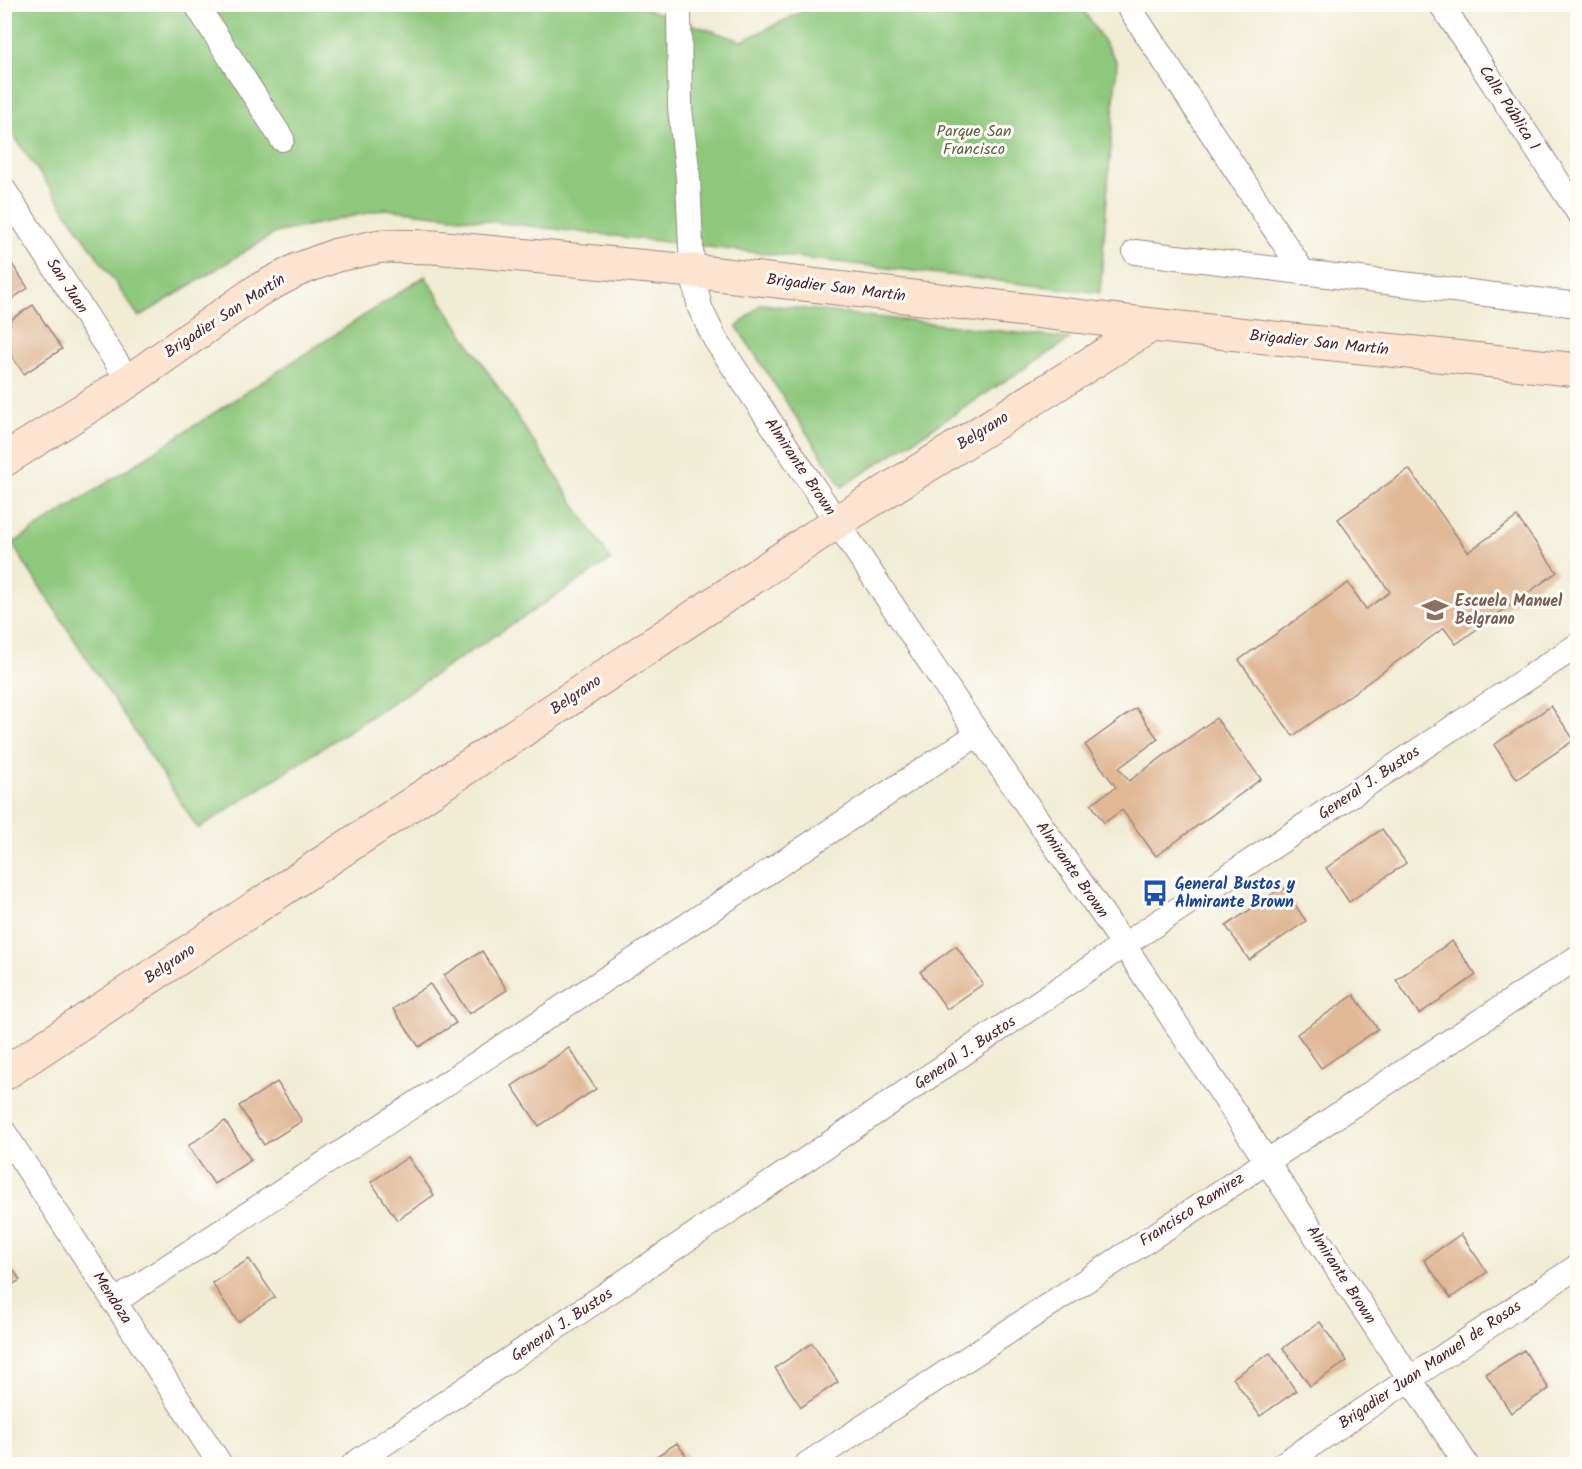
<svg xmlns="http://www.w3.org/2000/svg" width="1582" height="1469" viewBox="0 0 1582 1469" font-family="Kalam,sans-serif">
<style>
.green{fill:#8ec87d;stroke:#6c7454;stroke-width:1.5}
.building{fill:#e0b896}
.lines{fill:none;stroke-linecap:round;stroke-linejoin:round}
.street-casing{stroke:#9e8680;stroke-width:26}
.secondary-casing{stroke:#9e8680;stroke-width:35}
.street{stroke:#fff;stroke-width:24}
.secondary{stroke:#fde4d1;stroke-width:33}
.labels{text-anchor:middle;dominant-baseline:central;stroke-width:6;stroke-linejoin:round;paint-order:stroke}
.street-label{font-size:16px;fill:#4a1f2b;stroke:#fdfcf7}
.park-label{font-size:16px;fill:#625a48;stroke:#fdfcf7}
.education-label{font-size:16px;font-weight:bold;fill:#785e54;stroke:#fdfcf7;text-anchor:start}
.transit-label{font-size:16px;font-weight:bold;fill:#164399;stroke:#fdfcf7;text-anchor:start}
</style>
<rect width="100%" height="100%" fill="#fdfcf7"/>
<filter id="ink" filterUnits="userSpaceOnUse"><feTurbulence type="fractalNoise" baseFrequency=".0167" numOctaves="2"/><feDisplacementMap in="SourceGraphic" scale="12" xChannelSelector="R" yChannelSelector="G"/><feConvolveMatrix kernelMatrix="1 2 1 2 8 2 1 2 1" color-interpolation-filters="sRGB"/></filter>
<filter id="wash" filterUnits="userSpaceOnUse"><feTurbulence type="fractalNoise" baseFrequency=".008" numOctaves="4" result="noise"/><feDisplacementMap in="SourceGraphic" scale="24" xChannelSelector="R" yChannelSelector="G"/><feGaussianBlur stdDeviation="1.35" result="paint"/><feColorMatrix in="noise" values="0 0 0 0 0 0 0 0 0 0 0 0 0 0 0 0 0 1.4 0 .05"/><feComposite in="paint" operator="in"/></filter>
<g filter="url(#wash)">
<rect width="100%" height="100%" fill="#f1ecd4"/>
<path class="green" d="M175,4L177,7L236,4H631L742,41L816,5H1080L1117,62L1100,293L385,209L275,233L139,317L5,123L4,5Z
M425,276L611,560L198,829L12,544Z
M761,304L1070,339L842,487L737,327Z"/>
<g id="blocks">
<path class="building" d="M4,252L28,288L4,304Z
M33,305L62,349L24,374L4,345V324Z
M1409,469L1468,552L1517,517L1557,572L1456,644L1444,628L1293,736L1239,660L1348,583L1366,609L1390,592L1338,519Z
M1551,706L1574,740L1517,779L1494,745Z
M1136,708L1158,739L1119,768L1129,781L1216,718L1261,779L1156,856L1122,810L1104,823L1091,804L1116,787L1085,745Z
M1382,829L1406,863L1349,902L1326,868Z
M1283,887L1306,921L1249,960L1226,926Z
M1452,941L1476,975L1419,1014L1396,980Z
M956,946L983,984L947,1009L920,972Z
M482,951L507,990L469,1014L444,975Z
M430,984L456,1023L419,1047L393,1009Z
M1354,995L1378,1029L1321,1068L1297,1034Z
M569,1048L596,1089L539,1126L512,1086Z
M277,1082L302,1121L264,1145L239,1106Z
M225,1121L251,1160L214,1184L188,1146Z
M408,1157L434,1195L397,1220L371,1182Z
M1461,1234L1487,1272L1451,1298L1424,1260Z
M4,1256L20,1280L4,1290Z
M249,1259L275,1297L238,1322L212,1283Z
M1320,1322L1347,1361L1310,1386L1283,1348Z
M812,1343L838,1382L801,1407L775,1368Z
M1524,1350L1549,1389L1511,1413L1486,1374Z
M1270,1353L1296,1391L1260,1416L1233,1378Z
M677,1443L692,1464H644Z"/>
</g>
</g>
<g filter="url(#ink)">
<use href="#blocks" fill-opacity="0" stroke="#9e8680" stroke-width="1.5"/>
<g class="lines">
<g class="street-casing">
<path id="street" d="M196,4L282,139
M679,4L680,108L688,178L692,271L700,308L715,339L978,734L1124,945L1466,1464
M1127,4L1303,272
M1441,4L1578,212
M4,190L129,381
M1135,252L1578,305
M4,1132L220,1464
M114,1302L978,734
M354,1464L1124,945L1578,645
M807,1464L1578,957
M1283,1464L1578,1266"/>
</g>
<g class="secondary-casing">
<path id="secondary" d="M4,460L129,381L257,291L297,270L337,255L381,246L434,247L692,271L1152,325L1578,370
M4,1074L837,522L1152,325"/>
</g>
<use href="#street" class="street"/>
<use href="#secondary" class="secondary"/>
</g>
</g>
<defs>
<g id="school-bare" transform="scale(2.07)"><path d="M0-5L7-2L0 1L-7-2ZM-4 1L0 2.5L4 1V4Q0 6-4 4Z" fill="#8d6e63" stroke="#fdfcf7" stroke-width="2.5" paint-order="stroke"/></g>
<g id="bus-bare" transform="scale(2.07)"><path d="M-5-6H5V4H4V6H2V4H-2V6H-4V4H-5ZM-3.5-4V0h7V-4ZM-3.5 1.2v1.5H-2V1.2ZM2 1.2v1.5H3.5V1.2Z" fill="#1a4fb4" stroke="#fdfcf7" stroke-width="2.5" paint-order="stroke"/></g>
</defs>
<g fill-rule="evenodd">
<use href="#school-bare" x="1435" y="610"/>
<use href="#bus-bare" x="1155" y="893"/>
</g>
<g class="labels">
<g class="street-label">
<text transform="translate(1509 108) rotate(57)">Calle Pública 1</text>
<text transform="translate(67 286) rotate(57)">San Juan</text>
<text transform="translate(836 288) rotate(7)">Brigadier San Martín</text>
<text transform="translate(225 316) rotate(-33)">Brigadier San Martín</text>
<text transform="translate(1319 343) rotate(6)">Brigadier San Martín</text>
<text transform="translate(983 431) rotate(-32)">Belgrano</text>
<text transform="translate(800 467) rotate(56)">Almirante Brown</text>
<text transform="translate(576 695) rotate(-34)">Belgrano</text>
<text transform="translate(1369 783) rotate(-34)">General J. Bustos</text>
<text transform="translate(1072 870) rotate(55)">Almirante Brown</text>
<text transform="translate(170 964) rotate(-34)">Belgrano</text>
<text transform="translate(965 1053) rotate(-34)">General J. Bustos</text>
<text transform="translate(1192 1210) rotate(-33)">Francisco Ramirez</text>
<text transform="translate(1341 1275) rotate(57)">Almirante Brown</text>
<text transform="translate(112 1298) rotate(57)">Mendoza</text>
<text transform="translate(562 1325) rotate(-34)">General J. Bustos</text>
<text transform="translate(1430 1365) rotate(-34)">Brigadier Juan Manuel de Rosas</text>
</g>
<g class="park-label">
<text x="974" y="131">Parque San<tspan x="974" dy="18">Francisco</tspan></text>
</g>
<g class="education-label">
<text x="1455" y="601">Escuela Manuel<tspan x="1455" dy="18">Belgrano</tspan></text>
</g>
<g class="transit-label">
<text x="1175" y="884">General Bustos y<tspan x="1175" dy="18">Almirante Brown</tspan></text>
</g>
</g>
<rect width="1582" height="1469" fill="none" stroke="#fdfcf7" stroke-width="24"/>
</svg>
